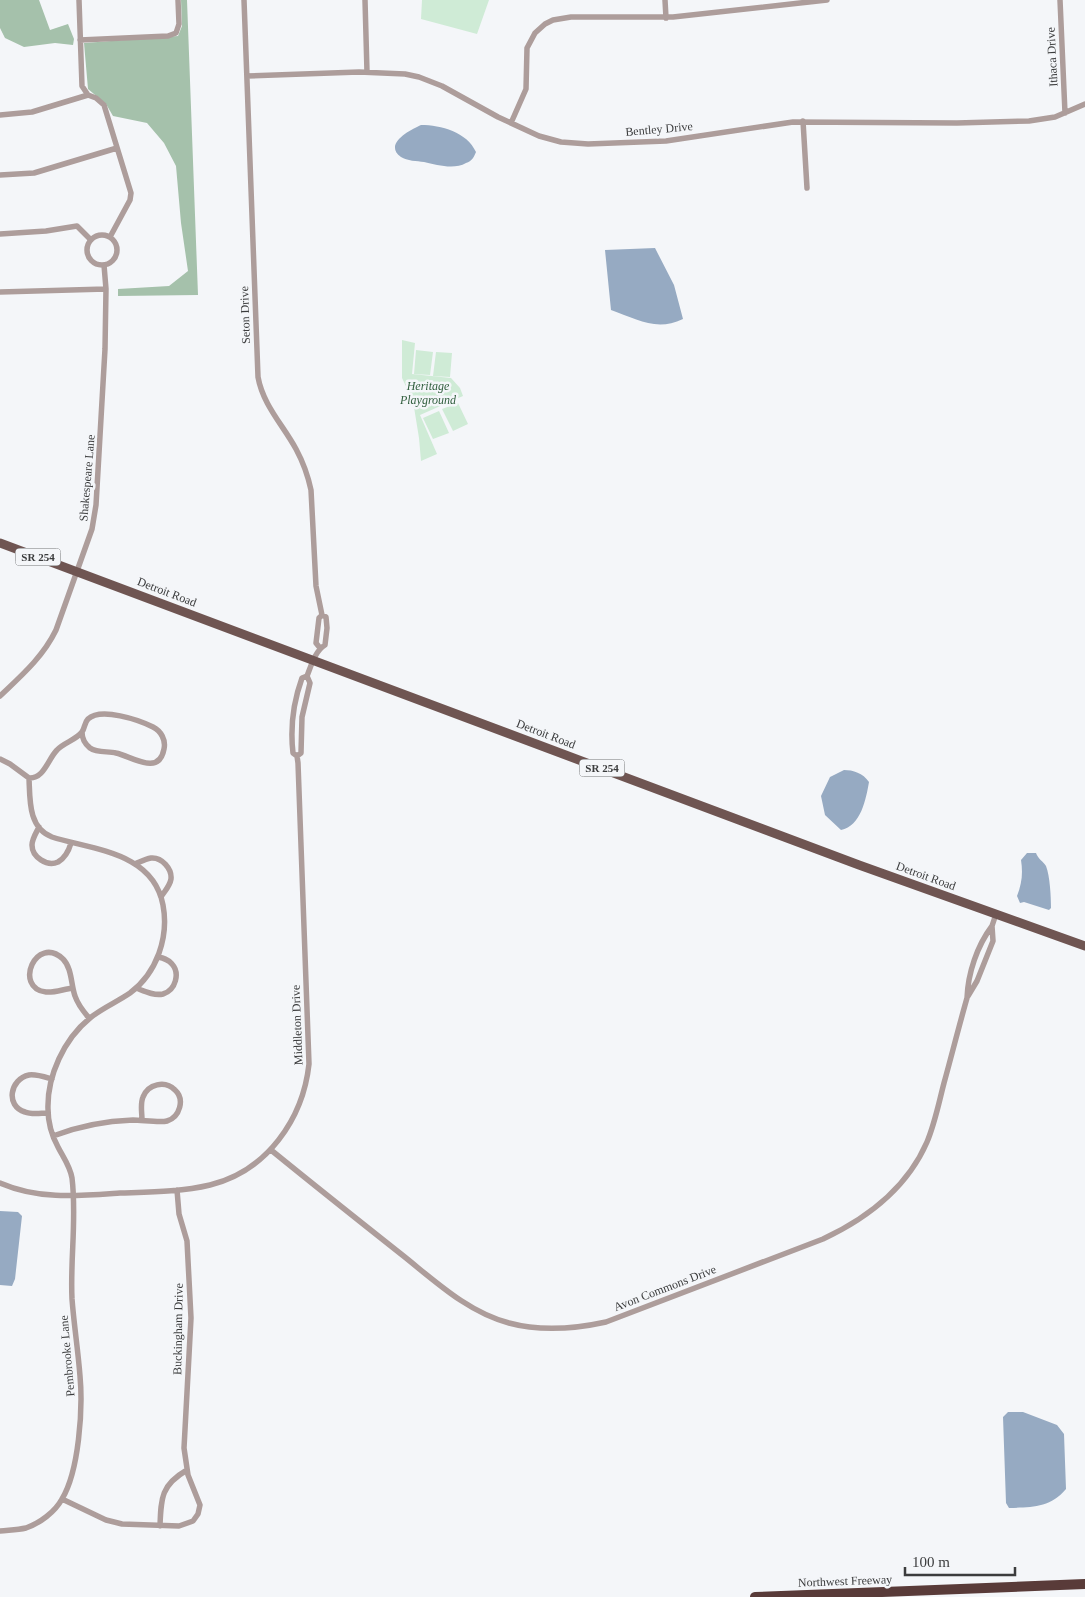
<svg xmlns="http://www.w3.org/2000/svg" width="1085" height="1597" viewBox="0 0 1085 1597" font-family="'Times New Roman',serif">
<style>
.green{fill:#cfebd6}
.forest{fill:#a5c1ab}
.water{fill:#96aac2}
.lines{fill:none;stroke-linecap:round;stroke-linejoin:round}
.minor{stroke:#ad9d9b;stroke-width:5.5}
.primary{stroke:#6f5552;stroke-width:9}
.motorway{stroke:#593b39;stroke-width:10}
.labels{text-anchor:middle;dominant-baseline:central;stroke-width:5;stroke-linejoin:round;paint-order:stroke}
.shield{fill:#f4f6f9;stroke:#727475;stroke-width:1}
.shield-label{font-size:11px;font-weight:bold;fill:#3b3c3d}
.street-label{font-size:12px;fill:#3b3c3d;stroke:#f4f6f9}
.park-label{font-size:12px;font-style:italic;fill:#315e3e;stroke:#f4f6f9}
</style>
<rect width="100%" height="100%" fill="#f4f6f9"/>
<path class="green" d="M422,0H489L477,34L421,19Z
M402,340L415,343L412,374L451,378L460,388L463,396L420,415L437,454L421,461L419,438L413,401L402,378Z
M416,350L433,352L430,375L414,374Z
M436,352L452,353L450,377L433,376Z
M458,403L468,424L453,431L442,409Z
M439,411L449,433L433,439L423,418Z"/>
<path class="forest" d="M0,0H39L50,30L68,24L74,39L73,45L55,43L24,47L5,38L0,28Z
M181,0H187L198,295L118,296V289L169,286L188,271L181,223L176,166L164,143L147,123L113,116L106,104L88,89L84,43L178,36L182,26Z"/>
<path class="water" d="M421,125C441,125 467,132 476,152C474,157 472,161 466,163C454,170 437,165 424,162C417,161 407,161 401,157C383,144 410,130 421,125Z
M655,248L674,285L683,319C656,332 637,319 611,310L605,250Z
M844,770C853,770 863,773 869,782C866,799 861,826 841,830L825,815L821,796L830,777Z
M1027,853H1036C1038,859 1043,861 1046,866C1050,876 1051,897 1051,908L1049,910L1024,902L1020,903L1017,896C1022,883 1023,873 1021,860Z
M0,1211L18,1212L22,1216L15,1279L12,1286L0,1285Z
M1008,1412H1023L1057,1425L1064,1434L1066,1489C1050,1508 1032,1507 1009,1508L1006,1503L1003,1417Z"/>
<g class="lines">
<path class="minor" d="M79,0L82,86L88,95
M244,0L258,377C263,405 283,425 296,449C303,462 308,476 311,490L316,586L322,615
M365,0L367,72
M665,0L666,18
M1060,0L1065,113
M80,40L168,36L176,33L179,24L178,0
M247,76L359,72L405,74L419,77L442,86L498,117L539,136L561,142L588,144L666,141L793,122L957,123L1029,121L1055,117L1085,104
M0,115L32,112L88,95L96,98L104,105L131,193L130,200L110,237
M803,121L807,188
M511,123L526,89L527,48L535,33L545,24L553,20L571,17H673L827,0
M0,175L34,173L117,148
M0,234L46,231L77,226L91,240
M87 250a15 15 0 1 1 30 0a15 15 0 1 1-30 0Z
M0,292L106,289
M307,676C311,666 315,651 325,645L327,628L326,617L322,615L319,618L316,643L320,648
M0,696C21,676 43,657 56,630L92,529L96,505L105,349L106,289L104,265
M0,759L10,764L29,778
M29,778C44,779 48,759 57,750C63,743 76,740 82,732C85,728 84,723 88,719C101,707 139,720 153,727C161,731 166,740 164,749C159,777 131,756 116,753C108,751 97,753 90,748C85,744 82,739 82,732
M39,827C36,833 32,839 32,845C32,857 47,867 58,862C65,858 69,850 71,843
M135,864C140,862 145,859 151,858C162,857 172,869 171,879C170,886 164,892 161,897
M73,988C64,989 54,993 46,992C13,988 36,934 63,959C72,968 71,985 75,996C78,1005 83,1011 89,1018
M136,988C144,991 154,996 163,994C176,990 180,973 172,964C168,959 163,958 158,957
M968,996L977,981L993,941L992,926L996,914
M48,1113C41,1113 32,1115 25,1112C5,1106 10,1079 29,1075C36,1074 45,1077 52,1079
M53,1136C79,1126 105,1121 133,1120C142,1120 160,1123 167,1121C180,1117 185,1099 175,1090C165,1080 148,1084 143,1097C140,1104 142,1112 142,1120
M271,1150C314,1185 358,1220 401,1254C434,1280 467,1312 509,1323C542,1332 574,1329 606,1322L823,1239C868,1218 907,1188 927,1142C935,1123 939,1102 944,1083C952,1054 959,1026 967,998C968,973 977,946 992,926
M0,1183C39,1200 78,1196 120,1193C150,1192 181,1192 210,1185C267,1171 303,1119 309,1064L298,763L297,756L293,753C290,727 293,703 302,678L307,676L310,683L302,717L301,753L297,756
M62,1499L106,1520L122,1524L179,1526L193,1521L198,1514L200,1505L188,1475L184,1448L191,1318L187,1241L179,1214L177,1190
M160,1526C161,1498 161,1485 187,1470
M0,1531C8,1530 17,1530 26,1528C40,1523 55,1512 62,1499C79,1471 83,1409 80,1376C78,1350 74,1325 72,1299C70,1259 77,1218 72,1178C70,1166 63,1157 58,1147C52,1136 48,1122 48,1109C47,1076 64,1039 90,1018C102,1008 117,1002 130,993C157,973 169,937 163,905C153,852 93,850 52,837C28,828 30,799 29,778"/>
<path class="primary" d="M0,543L859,865L1085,946"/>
<path class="motorway" d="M755,1597L1085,1584"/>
</g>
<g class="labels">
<g class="shield">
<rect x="15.5" y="548.5" width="45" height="17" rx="4"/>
<rect x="579.5" y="759.5" width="45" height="17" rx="4"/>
</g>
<g class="shield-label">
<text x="38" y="557">SR 254</text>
<text x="602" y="768">SR 254</text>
</g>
<g class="street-label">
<text transform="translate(1052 57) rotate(-93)">Ithaca Drive</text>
<text transform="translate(659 129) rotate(-5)">Bentley Drive</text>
<text transform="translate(245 315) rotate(-92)">Seton Drive</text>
<text transform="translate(87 478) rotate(-85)">Shakespeare Lane</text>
<text transform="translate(167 592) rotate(21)">Detroit Road</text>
<text transform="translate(546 734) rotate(21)">Detroit Road</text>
<text transform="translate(926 876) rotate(20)">Detroit Road</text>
<text transform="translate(297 1025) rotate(-92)">Middleton Drive</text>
<text transform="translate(665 1288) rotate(-21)">Avon Commons Drive</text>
<text transform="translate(178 1329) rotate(-89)">Buckingham Drive</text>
<text transform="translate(67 1356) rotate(-95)">Pembrooke Lane</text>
<text transform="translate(845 1581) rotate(-2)">Northwest Freeway</text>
</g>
<g class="park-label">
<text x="428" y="386">Heritage<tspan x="428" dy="14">Playground</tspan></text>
</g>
</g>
<path d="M905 1567v8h110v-8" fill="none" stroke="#3b3c3d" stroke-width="2.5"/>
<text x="912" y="1567" font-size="15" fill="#3b3c3d" stroke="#f4f6f9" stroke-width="4" paint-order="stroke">100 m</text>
</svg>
